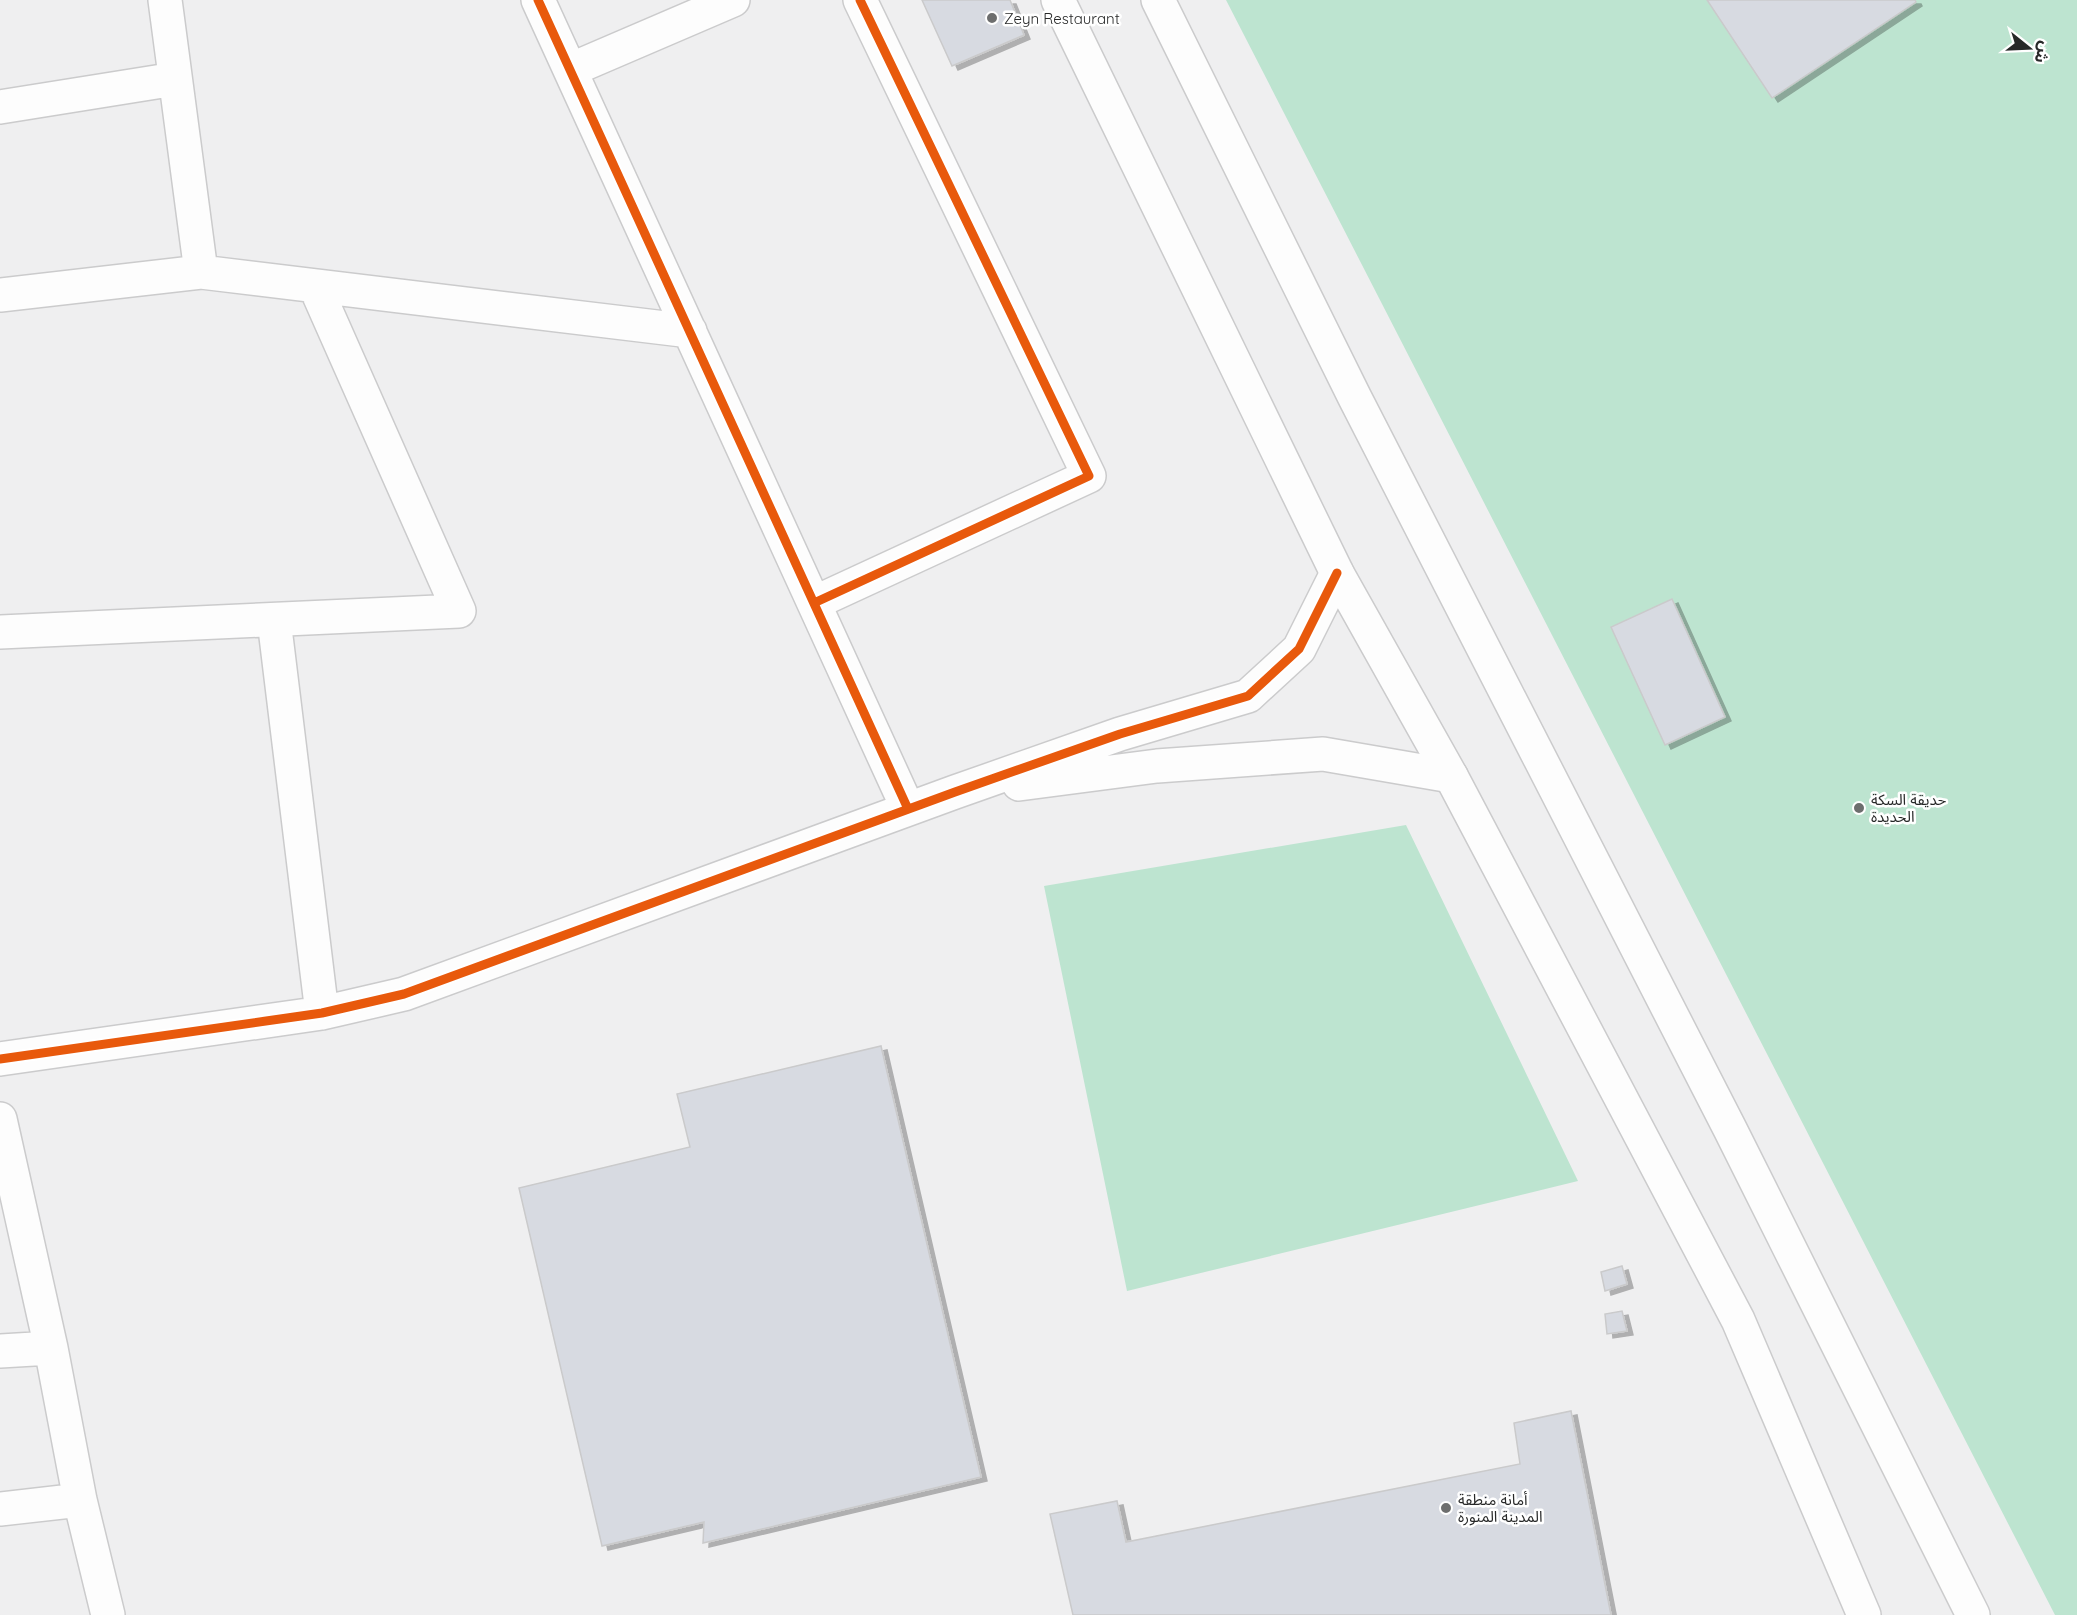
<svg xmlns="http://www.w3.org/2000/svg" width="2077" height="1615" viewBox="0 0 2077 1615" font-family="Quicksand,'Noto Sans Arabic',sans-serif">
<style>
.green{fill:#bde4d0}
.building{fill:#d7dae1;stroke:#cacacb;stroke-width:1.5;filter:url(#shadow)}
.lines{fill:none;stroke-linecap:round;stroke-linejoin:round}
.minor-casing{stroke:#cbcbcc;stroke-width:36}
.secondary-casing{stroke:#cbcbcc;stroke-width:36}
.minor{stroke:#fdfdfd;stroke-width:33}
.secondary{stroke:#fdfdfd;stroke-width:33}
.cycleway-casing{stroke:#fff;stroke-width:13}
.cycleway{stroke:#e8590c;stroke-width:9}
.poi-dot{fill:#6d6e6e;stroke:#fff;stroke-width:2}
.labels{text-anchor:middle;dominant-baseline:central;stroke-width:5;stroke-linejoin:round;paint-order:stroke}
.poi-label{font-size:15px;fill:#272828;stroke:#fff;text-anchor:start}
</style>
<defs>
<filter id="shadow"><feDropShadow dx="6" dy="4" stdDeviation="0" flood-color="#0004"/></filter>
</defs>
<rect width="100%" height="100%" fill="#efeff0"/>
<path class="green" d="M1226,0H2077V1615H2055Z
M1406,825L1578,1181L1127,1291L1044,886Z"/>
<path class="building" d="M922,0H1010L1024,35L952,66Z
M1707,0H1915L1916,2L1772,98Z
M1672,599L1725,717L1665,745L1611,627Z
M881,1046L981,1477L703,1543L704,1522L602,1546L519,1188L690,1147L677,1094Z
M1622,1266L1627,1284L1605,1291L1601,1272Z
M1622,1311L1627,1331L1607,1334L1605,1314Z
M1571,1411L1611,1615H1073L1050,1514L1117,1501L1126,1542L1520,1464L1514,1423Z"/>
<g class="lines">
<g class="minor-casing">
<path id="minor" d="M165,0L201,272
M538,0L908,809
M570,70L733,0
M0,107L175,79
M0,295L201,272L690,331
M814,603L1089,476L860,0
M274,620L322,1013
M0,632L459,611L315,286
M1019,784L1157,766L1323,754L1451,776
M0,1059L322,1013L404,994L955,792L1120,734L1248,696L1299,649L1337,573
M0,1119L51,1348L80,1500L108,1615
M0,1351L51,1348
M0,1509L80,1500"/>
</g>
<g class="secondary-casing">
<path id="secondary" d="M1058,0L1337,573L1451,776L1738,1320L1864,1615
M1158,0L1355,398L1730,1129L1973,1615"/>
</g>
<use href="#minor" class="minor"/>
<use href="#secondary" class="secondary"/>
<g class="cycleway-casing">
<path id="cycleway" d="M538,0L908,809
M814,603L1089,476L860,0
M0,1059L322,1013L404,994L955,792L1120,734L1248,696L1299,649L1337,573"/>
</g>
<use href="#cycleway" class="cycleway"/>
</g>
<g class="poi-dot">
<circle cx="992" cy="18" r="6"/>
<circle cx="1859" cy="808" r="6"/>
<circle cx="1446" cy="1508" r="6"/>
</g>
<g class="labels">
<g class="poi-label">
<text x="1004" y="18">Zeyn Restaurant</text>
<text x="1871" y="799">حديقة السكة<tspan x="1871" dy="17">الحديدة</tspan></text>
<text x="1458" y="1499">أمانة منطقة<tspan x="1458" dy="17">المدينة المنورة</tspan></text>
</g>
</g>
<g transform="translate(2029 48) rotate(108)" stroke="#ffffff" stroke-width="4.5" paint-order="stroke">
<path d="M0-4.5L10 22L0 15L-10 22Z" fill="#272828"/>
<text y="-9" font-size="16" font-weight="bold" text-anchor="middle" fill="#272828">ش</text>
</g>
</svg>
